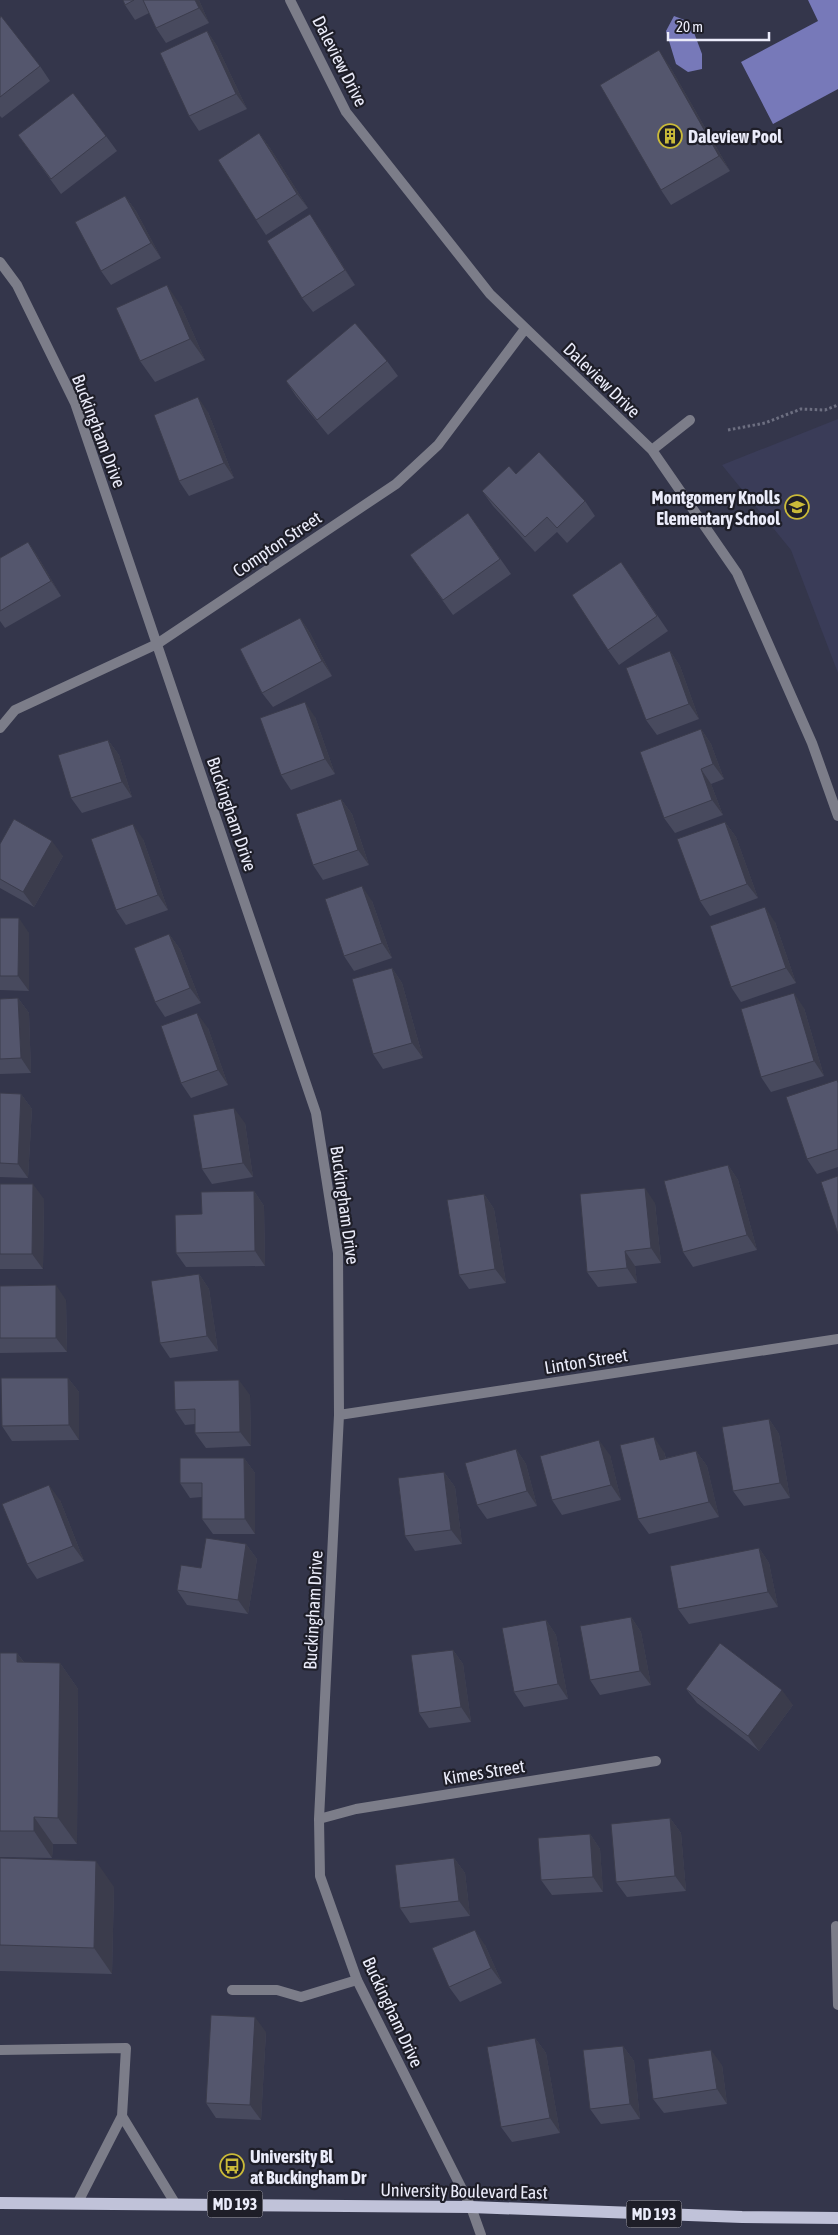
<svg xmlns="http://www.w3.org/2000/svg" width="838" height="2235" viewBox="0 0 838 2235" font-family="'Asap Condensed',sans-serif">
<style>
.built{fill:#3a3c58}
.water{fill:#7779b9}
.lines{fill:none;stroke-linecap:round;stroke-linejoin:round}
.path{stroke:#6d6f81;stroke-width:3;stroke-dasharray:2.5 2.5;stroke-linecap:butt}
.lane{stroke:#7c7d89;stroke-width:10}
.street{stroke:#7c7d89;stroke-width:10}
.primary{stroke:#c0c2d9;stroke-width:12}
.wall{fill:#484a5e}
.shaded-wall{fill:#3b3c4c}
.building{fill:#54566d;stroke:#3b3c4c}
.labels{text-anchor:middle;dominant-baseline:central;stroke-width:4.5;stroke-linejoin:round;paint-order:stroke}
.shield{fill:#1e1e28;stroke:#aeaebb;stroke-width:1}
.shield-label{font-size:16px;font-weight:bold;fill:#ebecfa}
.street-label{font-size:18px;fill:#ebecfa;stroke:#1e1e28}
.poi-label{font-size:18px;font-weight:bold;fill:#ebecfa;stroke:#1e1e28;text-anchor:start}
</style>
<rect width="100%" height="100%" fill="#34364b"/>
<path class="built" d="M838,419V673L791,550L722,465Z"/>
<path class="water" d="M808,0H838V89L773,124L741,62L818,21Z
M674,16L690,22L702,54V69L688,72L676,64L666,31Z"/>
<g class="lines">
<path class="path" d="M728,430L765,423L801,409L825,410L838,405"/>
<path class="lane" d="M836,1926L838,2005
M232,1990H277L301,1997L357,1980
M0,2050L126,2048L122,2116L77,2204
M122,2116L175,2203"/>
<path class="street" d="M290,0L346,112L490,294L652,450L737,573L812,743L838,816
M0,262L17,285L75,403L316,1113L338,1253L339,1415L319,1819L320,1876L357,1980L471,2207L481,2235
M652,450L690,420
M0,728L15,710L157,644L396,484L438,445L525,329
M339,1415L838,1339
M319,1819L356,1809L656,1761"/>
<path class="primary" d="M0,2203L471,2207L742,2217L838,2218"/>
</g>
<path class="wall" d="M123,0H199L209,23L166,43L156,28L149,13L135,20L125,5Z
M0,18L40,66L50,81L2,118L0,116Z
M207,31L217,46L247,109L199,131L189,116Z
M669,65L730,171L671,205L661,190Z
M259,133L270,148L308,208L266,235L256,220Z
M18,135L106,136L117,151L61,194Z
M125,196L136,211L161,258L111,285L101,271Z
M320,229L355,285L313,312L302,298Z
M181,306L205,360L155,382L140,361Z
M387,361L398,376L328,435L296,396L286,381Z
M208,412L234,478L189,496L179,481Z
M516,474L585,501L595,516L567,543L557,532L535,552L493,506L482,491Z
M468,513L511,574L453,615L410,555Z
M28,542L38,557L61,596L5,628L0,621V558Z
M621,562L668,631L619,665L608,650Z
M300,618L310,633L332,676L273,707L262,693Z
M670,651L680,666L699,719L657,735L646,720Z
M315,717L335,774L291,790L281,775Z
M701,729L711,744L724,779L711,784L723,815L675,833L664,818Z
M108,740L119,755L132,797L82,813L71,798Z
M341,799L352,814L369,865L323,880L313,865Z
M725,822L736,837L758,898L710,916L700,901Z
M143,839L168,910L126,925L116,910Z
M0,844L63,856L34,907L0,888Z
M372,901L392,958L354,971L344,956Z
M0,918L29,933V991L0,990Z
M775,922L796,983L741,1002L731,987Z
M169,934L180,949L201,1003L165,1017L155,1002Z
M392,968L402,983L423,1058L383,1069L373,1054Z
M18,998L29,1013L31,1073L0,1074V999Z
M804,1008L824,1076L771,1092L761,1077Z
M208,1028L228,1085L191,1098L181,1083Z
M838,1081V1167L817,1174L807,1159Z
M0,1093L21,1094L32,1109L28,1178L0,1177Z
M245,1123L253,1177L212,1184L202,1169Z
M728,1165L738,1180L757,1250L693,1267L683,1252Z
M0,1184L44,1199L43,1269H0Z
M254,1191L264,1206L265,1266L186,1267L176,1253Z
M484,1194L494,1209L506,1283L469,1289L459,1275Z
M655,1203L661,1263L635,1266L637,1283L598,1287L587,1272Z
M199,1274L209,1289L218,1351L170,1358L160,1343Z
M0,1286L66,1300L67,1352L0,1353Z
M68,1378L79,1392V1440L12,1441L2,1426Z
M250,1395L251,1446L206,1448L195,1433V1424L185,1425L175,1410Z
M769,1419L779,1434L790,1498L744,1506L733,1491Z
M516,1449L526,1464L537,1506L487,1519L477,1505Z
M696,1451L707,1466L719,1517L649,1534L638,1519L664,1452L666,1458Z
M610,1455L621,1500L562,1515L552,1500Z
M244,1458L255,1473V1534H213L202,1519V1497L190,1498L180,1483Z
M444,1472L455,1487L462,1544L415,1551L405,1536Z
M60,1500L84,1561L37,1579L27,1564Z
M246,1544L257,1559L248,1614L187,1605L177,1590Z
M759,1548L769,1563L778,1607L689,1624L678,1609Z
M631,1617L641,1632L651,1685L600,1695L590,1680Z
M546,1620L556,1635L568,1699L524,1707L514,1692Z
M453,1650L463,1664L471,1722L429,1728L419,1713Z
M0,1653H17L24,1662L60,1663L78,1689L77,1844H53L52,1858L0,1857Z
M686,1689L793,1705L759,1751L697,1703Z
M670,1818L681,1833L686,1891L627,1897L616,1882Z
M590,1834L600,1849L603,1892L552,1895L541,1880Z
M0,1858L114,1887L112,1974L0,1971Z
M454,1858L465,1873L470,1916L410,1923L400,1908Z
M485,1945L502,1983L460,2002L449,1987Z
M266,2032L261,2120L216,2118L206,2103Z
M535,2038L546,2053L560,2133L512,2142L501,2127Z
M623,2046L634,2061L640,2119L601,2124L590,2109Z
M722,2065L727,2104L664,2113L653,2099Z"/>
<path class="shaded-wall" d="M195,0H199L209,23L199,8Z
M207,31L217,46L247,109L236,94Z
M659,50L669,65L730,171L719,156Z
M259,133L270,148L308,208L297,194Z
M125,196L136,211L161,258L151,243Z
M310,214L320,229L355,285L345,270Z
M167,285L181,306L205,360L190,339Z
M198,397L208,412L234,478L224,463Z
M28,542L38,557L61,596L51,581Z
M300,618L310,633L332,676L322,661Z
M670,651L680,666L699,719L689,704Z
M305,702L315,717L335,774L325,759Z
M701,729L711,744L724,779L713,764Z
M108,740L119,755L132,797L122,782Z
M701,769L711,784L723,815L712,800Z
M341,799L352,814L369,865L358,850Z
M725,822L736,837L758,898L747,884Z
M133,824L143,839L168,910L158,895Z
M52,841L63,856L34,907L23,892Z
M362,886L372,901L392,958L382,943Z
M765,907L775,922L796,983L786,968Z
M19,918L29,933V991L18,976Z
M169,934L180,949L201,1003L190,988Z
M392,968L402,983L423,1058L412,1043Z
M794,993L804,1008L824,1076L814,1061Z
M18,998L29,1013L31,1073L21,1058Z
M197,1013L208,1028L228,1085L218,1070Z
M21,1094L32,1109L28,1178L18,1164Z
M234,1108L245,1123L253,1177L243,1163Z
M728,1165L738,1180L757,1250L747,1235Z
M33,1184L44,1199L43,1269L32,1254Z
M645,1188L655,1203L661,1263L651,1248Z
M254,1191L264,1206L265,1266L255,1251Z
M484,1194L494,1209L506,1283L495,1269Z
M625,1251L635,1266L637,1283L627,1268Z
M199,1274L209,1289L218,1351L207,1336Z
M56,1285L66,1300L67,1352L56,1338Z
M68,1378L79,1392V1440L69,1425Z
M239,1380L250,1395L251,1446L240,1432Z
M769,1419L779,1434L790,1498L780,1483Z
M654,1437L664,1452L670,1474L660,1460Z
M599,1440L610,1455L621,1500L611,1485Z
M516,1449L526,1464L537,1506L527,1491Z
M696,1451L707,1466L719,1517L709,1502Z
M244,1458L255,1473V1534L245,1519Z
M444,1472L455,1487L462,1544L451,1530Z
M49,1485L60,1500L84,1561L73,1546Z
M246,1544L257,1559L248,1614L238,1600Z
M759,1548L769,1563L778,1607L768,1592Z
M631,1617L641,1632L651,1685L640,1671Z
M546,1620L556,1635L568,1699L558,1684Z
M453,1650L463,1664L471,1722L461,1707Z
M17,1653L36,1679L17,1662Z
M60,1663L78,1689L77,1844L58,1818Z
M782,1690L793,1705L759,1751L748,1736Z
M34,1817L53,1844L52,1858L34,1831Z
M670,1818L681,1833L686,1891L675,1876Z
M590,1834L600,1849L603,1892L593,1877Z
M454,1858L465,1873L470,1916L459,1901Z
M96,1861L114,1887L112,1974L94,1948Z
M475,1930L485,1945L502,1983L491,1968Z
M255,2017L266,2032L261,2120L250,2105Z
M535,2038L546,2053L560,2133L550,2118Z
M623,2046L634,2061L640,2119L630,2104Z
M711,2050L722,2065L727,2104L717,2089Z"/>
<path class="building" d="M123,0H134L125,5Z
M143,0H195L199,8L156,28Z
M1,16L40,66L0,97V18Z
M207,31L236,94L189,116L160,53Z
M659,50L719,156L661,190L600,85Z
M73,93L106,136L51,179L18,135Z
M259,133L297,194L256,220L218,160Z
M125,196L151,243L101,271L75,222Z
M310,214L345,270L302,298L267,241Z
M167,285L190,339L140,361L116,308Z
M355,323L387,361L317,420L286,381Z
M198,397L224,463L179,481L154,415Z
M539,452L585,501L557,528L547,517L525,537L482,491L509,466L516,474Z
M468,513L500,559L443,600L410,555Z
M28,542L51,581L0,611V558Z
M621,562L657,616L608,650L572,595Z
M300,618L322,661L262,693L240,649Z
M670,651L689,704L646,720L626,668Z
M305,702L325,759L281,775L260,718Z
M701,729L713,764L701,769L712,800L664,818L640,752Z
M108,740L122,782L71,798L58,755Z
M341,799L358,850L313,865L296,814Z
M14,819L52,841L23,892L0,879V844Z
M725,822L747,884L700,901L677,839Z
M133,824L158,895L116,910L91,839Z
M362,886L382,943L344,956L325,899Z
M765,907L786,968L731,987L710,926Z
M0,918H19L18,976H0Z
M169,934L190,988L155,1002L134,948Z
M392,968L412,1043L373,1054L352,979Z
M794,993L814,1061L761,1077L741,1009Z
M18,998L21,1058L0,1059V999Z
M197,1013L218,1070L181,1083L161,1026Z
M837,1080L838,1083V1149L807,1159L786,1097Z
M0,1093L21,1094L18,1164L0,1163Z
M234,1108L243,1163L202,1169L193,1115Z
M728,1165L747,1235L683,1252L664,1181Z
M838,1176V1234L821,1182Z
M0,1184H33L32,1254H0Z
M645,1188L651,1248L625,1251L627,1268L587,1272L580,1194Z
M254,1191L255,1251L176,1253L175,1215L202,1214L201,1192Z
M484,1194L495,1269L459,1275L447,1200Z
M199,1274L207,1336L160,1343L151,1281Z
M56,1285V1338H0V1286Z
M1,1378H68L69,1425L2,1426Z
M239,1380L240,1432L195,1433V1409L175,1410L174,1381Z
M769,1419L780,1483L733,1491L722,1427Z
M654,1437L660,1460L696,1451L709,1502L638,1519L620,1445Z
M599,1440L611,1485L552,1500L540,1456Z
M516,1449L527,1491L477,1505L465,1463Z
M180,1458H244L245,1519H202V1483H180Z
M444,1472L451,1530L405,1536L398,1478Z
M49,1485L73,1546L27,1564L2,1504Z
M206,1538L246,1544L238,1600L177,1590L181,1565L201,1568Z
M759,1548L768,1592L678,1609L670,1566Z
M631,1617L640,1671L590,1680L580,1626Z
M546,1620L558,1684L514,1692L502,1628Z
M720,1643L782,1690L748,1736L686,1689Z
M453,1650L461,1707L419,1713L411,1655Z
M0,1653H17V1662L60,1663L58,1818L34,1817V1831H0Z
M670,1818L675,1876L616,1882L611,1824Z
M590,1834L593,1877L541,1880L538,1838Z
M0,1858L96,1861L94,1948L0,1945Z
M454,1858L459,1901L400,1908L395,1865Z
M475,1930L491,1968L449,1987L432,1948Z
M211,2015L255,2017L250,2105L206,2103Z
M535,2038L550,2118L501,2127L487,2047Z
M623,2046L630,2104L590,2109L583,2050Z
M711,2050L717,2089L653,2099L648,2059Z"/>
<defs>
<g id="building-ring" transform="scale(1.25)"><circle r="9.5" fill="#1e1e28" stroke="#caba39" stroke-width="1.5"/><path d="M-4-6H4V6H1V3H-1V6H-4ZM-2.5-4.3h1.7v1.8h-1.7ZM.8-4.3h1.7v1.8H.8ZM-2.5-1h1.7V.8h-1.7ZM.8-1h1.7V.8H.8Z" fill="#caba39"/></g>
<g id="school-ring" transform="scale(1.25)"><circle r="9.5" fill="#1e1e28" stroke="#caba39" stroke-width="1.5"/><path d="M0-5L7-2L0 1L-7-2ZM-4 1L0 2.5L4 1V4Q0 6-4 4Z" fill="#caba39"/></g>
<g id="bus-ring" transform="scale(1.25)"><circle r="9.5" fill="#1e1e28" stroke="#caba39" stroke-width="1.5"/><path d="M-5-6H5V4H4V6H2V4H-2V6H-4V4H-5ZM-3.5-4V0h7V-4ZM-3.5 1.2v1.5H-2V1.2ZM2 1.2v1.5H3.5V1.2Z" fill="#caba39"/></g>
</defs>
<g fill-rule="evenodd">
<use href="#building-ring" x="670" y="136"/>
<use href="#school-ring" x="797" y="507"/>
<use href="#bus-ring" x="232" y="2166"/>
</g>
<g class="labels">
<g class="shield">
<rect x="207.5" y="2190.5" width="55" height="27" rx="4"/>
<rect x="626.5" y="2200.5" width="55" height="27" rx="4"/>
</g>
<g class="shield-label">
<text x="235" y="2204">MD 193</text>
<text x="654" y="2214">MD 193</text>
</g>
<g class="street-label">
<text transform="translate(340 61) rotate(63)">Daleview Drive</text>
<text transform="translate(602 380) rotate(44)">Daleview Drive</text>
<text transform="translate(99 431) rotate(69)">Buckingham Drive</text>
<text transform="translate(277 544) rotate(-34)">Compton Street</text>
<text transform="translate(232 814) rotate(71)">Buckingham Drive</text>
<text transform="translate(345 1205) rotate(82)">Buckingham Drive</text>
<text transform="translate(586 1361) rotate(-9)">Linton Street</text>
<text transform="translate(313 1610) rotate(-87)">Buckingham Drive</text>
<text transform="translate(484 1772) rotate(-9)">Kimes Street</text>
<text transform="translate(393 2012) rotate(65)">Buckingham Drive</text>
<text transform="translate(464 2191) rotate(1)">University Boulevard East</text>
</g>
<g class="poi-label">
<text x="688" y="136">Daleview Pool</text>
<text x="780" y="497" text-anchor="end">Montgomery Knolls<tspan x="780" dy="21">Elementary School</tspan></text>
<text x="250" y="2156">University Bl<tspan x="250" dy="21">at Buckingham Dr</tspan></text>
</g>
</g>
<path d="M668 32v8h101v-8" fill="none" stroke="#ebecfa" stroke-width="2.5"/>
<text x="676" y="32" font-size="15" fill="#ebecfa" stroke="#1e1e28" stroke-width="4" paint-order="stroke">20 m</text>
</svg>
